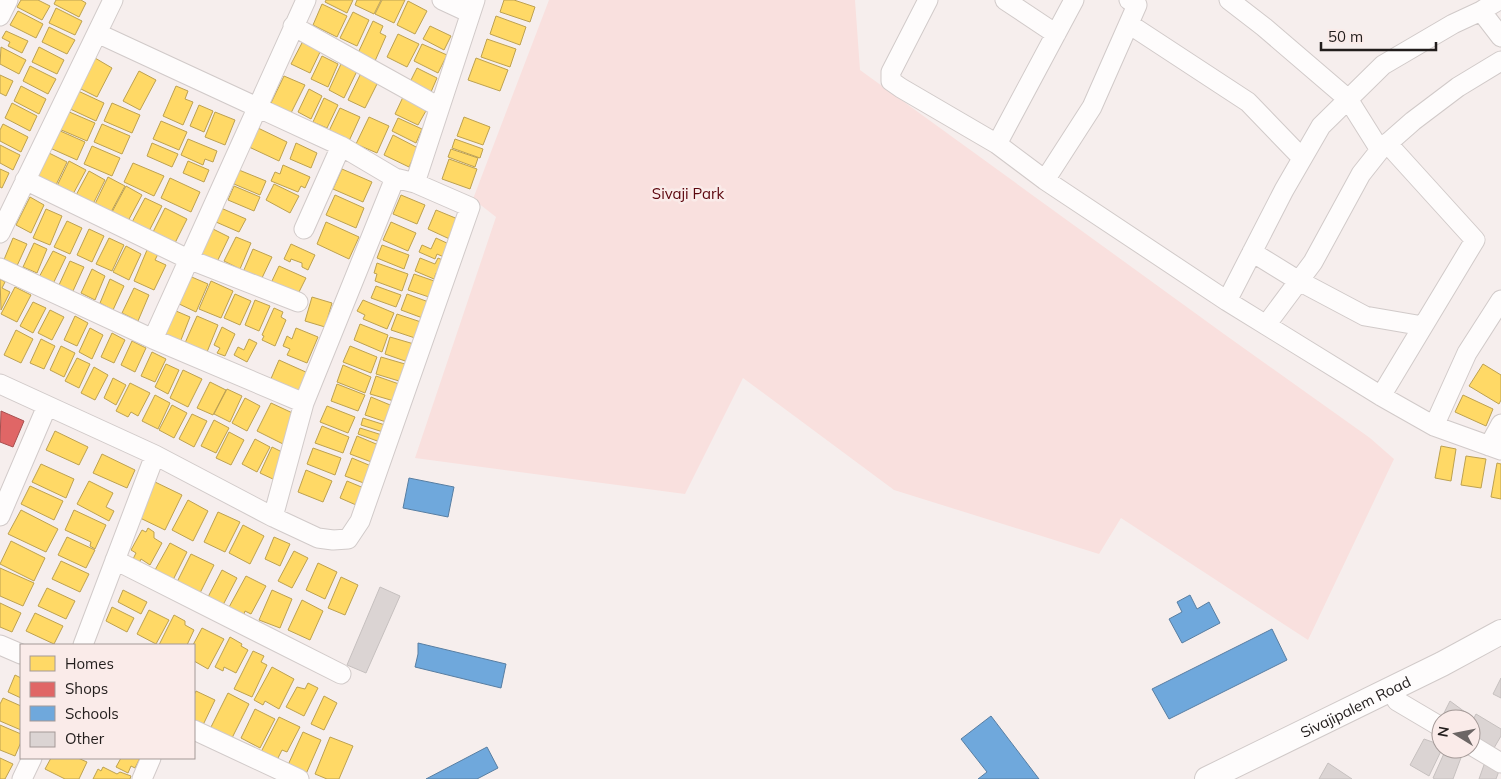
<svg xmlns="http://www.w3.org/2000/svg" width="1501" height="779" viewBox="0 0 1501 779" font-family="Mulish,sans-serif">
<style>
.green{fill:#f9e0de}
.homes{fill:#ffd966;stroke:#bda150}
.shops{fill:#e06666;stroke:#a75050}
.schools{fill:#6fa8dc;stroke:#587ea2}
.building{fill:#dbd4d3;stroke:#c6c0bf}
.lines{fill:none;stroke-linecap:round;stroke-linejoin:round}
.minor-casing{stroke:#d1cac9;stroke-width:21}
.major-casing{stroke:#d1cac9;stroke-width:26}
.minor{stroke:#fefcfc;stroke-width:19}
.major{stroke:#fefcfc;stroke-width:24}
.labels{text-anchor:middle;dominant-baseline:central;stroke-width:5;stroke-linejoin:round;paint-order:stroke}
.park-label{font-size:15px;fill:#5c060d;stroke:#faebe9}
.street-label{font-size:15px;fill:#221d1c;stroke:#faebe9}
</style>
<rect width="100%" height="100%" fill="#f6eeed"/>
<path class="green" d="M549,0H855L860,70L1224,334L1370,438L1394,459L1308,640L1121,518L1099,554L894,490L743,378L685,494L415,458L496,217L473,199Z"/>
<path class="homes" d="M21,0H38L50,6L42,20L17,7Z
M56,0H81L86,3L79,17L54,4Z
M326,0H353L347,13L325,2Z
M357,0H381L374,14L355,5Z
M382,0H405L394,23L375,14Z
M504,0H514L535,7L530,22L500,12Z
M408,1L427,11L415,34L397,25Z
M322,4L347,16L337,37L313,25Z
M56,8L82,21L75,35L49,23Z
M18,11L43,24L36,38L10,25Z
M353,12L369,20L357,46L340,38Z
M496,16L526,27L520,45L490,34Z
M373,21L383,26L380,33L386,36L375,61L358,53Z
M430,26L451,36L444,50L423,39Z
M49,27L75,40L67,54L42,42Z
M6,31L28,41L22,53L8,46L10,42L2,38Z
M398,34L419,44L407,67L387,57Z
M487,39L516,49L510,67L481,57Z
M303,41L321,50L310,73L291,64Z
M422,44L447,55L438,73L414,61Z
M1,47L26,60L19,74L0,64Z
M39,47L64,60L57,74L32,62Z
M322,56L338,64L328,87L311,79Z
M95,58L112,68L97,97L79,88Z
M476,58L508,70L500,91L468,80Z
M341,64L357,71L344,98L329,90Z
M30,66L56,79L48,94L23,81Z
M417,68L437,78L431,92L410,82Z
M139,71L156,80L140,110L123,101Z
M362,71L379,80L365,108L348,100Z
M0,75L13,81L6,96L0,93Z
M284,76L305,85L290,115L270,105Z
M21,86L46,99L39,114L14,101Z
M176,86L188,91L185,99L193,102L183,125L163,116Z
M309,89L322,96L311,119L298,112Z
M76,90L104,103L96,121L68,108Z
M403,97L427,109L418,125L395,114Z
M324,98L338,105L327,128L313,122Z
M12,103L37,116L30,131L5,118Z
M112,103L140,115L132,133L104,121Z
M199,105L213,111L204,132L190,126Z
M340,108L360,117L349,141L329,131Z
M67,111L95,123L87,141L59,129Z
M215,112L235,120L225,145L205,137Z
M369,117L389,126L377,153L356,144Z
M464,117L490,127L483,145L457,136Z
M398,118L422,129L416,143L392,131Z
M161,121L187,132L179,150L153,139Z
M3,124L28,137L21,152L0,141V130Z
M102,124L130,136L122,154L94,142Z
M258,128L287,142L279,161L249,147Z
M58,130L85,142L77,160L50,148Z
M393,135L418,148L409,167L384,155Z
M188,139L217,151L213,162L205,159L203,165L181,155Z
M455,139L483,149L480,158L452,148Z
M152,143L178,154L172,167L147,156Z
M296,143L317,153L311,168L290,159Z
M0,145L20,155L13,170L0,163Z
M92,146L120,158L112,176L84,164Z
M451,149L478,158L475,167L448,157Z
M47,152L67,162L55,187L34,176Z
M449,159L477,169L470,189L442,179Z
M69,161L86,170L72,196L56,188Z
M188,161L209,170L204,182L183,173Z
M133,163L164,176L154,196L124,182Z
M283,165L310,177L305,188L301,186L298,192L271,181L275,172L280,174Z
M0,169L9,173L2,188L0,187Z
M342,169L372,182L363,202L333,189Z
M239,170L266,181L260,195L234,184Z
M89,171L105,180L92,206L75,197Z
M108,177L125,186L111,212L95,204Z
M170,178L200,192L191,212L161,198Z
M274,184L299,196L290,213L266,200Z
M126,186L142,195L128,221L112,212Z
M234,186L260,197L254,211L228,200Z
M335,195L364,208L356,228L326,215Z
M401,195L425,205L417,224L393,214Z
M30,197L44,205L31,233L16,225Z
M145,198L162,206L148,233L131,224Z
M165,208L187,219L174,245L152,234Z
M221,208L246,219L239,232L216,222Z
M46,209L62,216L50,245L33,238Z
M436,210L465,222L456,242L428,229Z
M67,221L82,228L70,254L54,247Z
M326,222L359,237L349,259L317,244Z
M391,222L416,233L408,251L383,240Z
M209,227L229,237L216,264L197,255Z
M89,229L104,236L92,262L77,255Z
M236,237L251,243L240,269L224,261Z
M13,238L27,244L16,268L3,262Z
M109,238L124,245L112,271L96,264Z
M436,238L451,245L446,258L437,254L435,259L419,252L422,245L431,249Z
M34,243L47,249L37,273L23,267Z
M291,244L315,255L308,270L302,267V263L291,259L290,262L284,259Z
M382,245L409,255L404,269L377,258Z
M126,246L141,254L129,280L113,272Z
M253,249L272,257L261,280L243,272Z
M147,250L158,254L155,260L166,265L154,290L134,281Z
M53,251L66,257L51,288L37,281Z
M420,258L435,264L438,258L445,261L440,272L436,273L434,279L415,271Z
M70,261L84,267L73,291L59,285Z
M377,263L408,274L402,291L375,281L377,274L374,273Z
M279,266L306,278L297,296L271,283Z
M92,269L105,276L95,300L81,293Z
M414,274L440,283L435,299L408,290Z
M187,275L208,284L196,312L175,302Z
M0,279L5,282L2,288L10,292L1,310Z
M110,279L124,286L113,310L100,303Z
M211,281L233,291L221,318L199,309Z
M376,286L401,295L396,307L371,298Z
M15,287L31,295L17,322L1,314Z
M134,288L149,295L138,321L122,313Z
M235,294L251,301L240,325L224,318Z
M407,294L434,304L428,320L401,310Z
M312,297L332,303L325,327L305,321Z
M255,300L270,306L259,331L245,325Z
M363,300L394,313L387,329L363,319L365,315L357,311Z
M33,302L46,308L33,333L20,326Z
M169,308L190,317L179,345L157,336Z
M274,308L283,312L281,317L286,320L275,346L262,340L264,336L262,335Z
M50,310L64,317L52,340L38,333Z
M397,314L424,323L418,339L391,330Z
M75,316L88,323L77,346L64,340Z
M197,316L218,325L207,352L185,343Z
M360,324L388,335L382,352L354,340Z
M222,327L235,334L225,356L217,353L220,348L214,345Z
M90,328L103,335L92,359L79,352Z
M296,328L318,337L307,363L287,355L290,349L283,346L287,336L292,339Z
M16,330L33,339L21,363L4,355Z
M112,333L125,340L114,363L101,357Z
M390,337L414,344L408,362L385,354Z
M41,339L55,346L44,369L30,363Z
M249,339L257,343L247,362L234,355L238,347L244,350Z
M132,341L146,348L135,372L121,365Z
M61,346L75,353L64,377L50,370Z
M350,346L377,357L371,373L343,362Z
M152,352L166,359L155,382L141,376Z
M381,357L405,364L399,381L376,374Z
M77,358L90,364L79,388L65,381Z
M279,360L308,373L299,394L270,381Z
M166,364L179,370L168,394L155,387Z
M1483,364L1501,375V400L1499,404L1469,386Z
M343,365L371,377L365,393L337,382Z
M94,367L108,375L95,400L81,393Z
M183,370L202,379L188,407L170,398Z
M376,376L399,384L394,401L370,394Z
M113,378L126,385L116,405L104,398Z
M210,382L226,390L213,415L197,408Z
M130,383L150,393L138,416L131,412L128,417L116,411Z
M337,384L365,395L358,411L331,401Z
M227,389L242,396L230,422L214,414Z
M155,395L170,403L158,429L142,421Z
M1463,395L1493,409L1486,426L1455,412Z
M371,397L395,407L389,423L365,415Z
M245,398L260,406L247,431L232,423Z
M271,403L299,416L285,445L257,431Z
M172,405L187,413L174,438L159,430Z
M327,406L355,417L348,433L320,422Z
M192,414L207,421L194,447L179,439Z
M363,418L385,425L383,432L361,425Z
M214,420L229,428L216,453L201,446Z
M322,426L349,437L343,453L315,443Z
M360,428L382,435L380,442L358,434Z
M55,431L88,447L79,465L46,450Z
M229,432L244,440L231,465L216,458Z
M357,436L381,446L374,463L350,454Z
M255,439L270,447L257,472L242,464Z
M1441,446L1456,449L1451,481L1435,478Z
M272,447L288,455L275,480L260,473Z
M313,448L341,458L335,475L307,464Z
M102,454L135,470L127,488L93,473Z
M1466,456L1486,459L1481,488L1461,485Z
M352,458L376,468L369,485L345,476Z
M1497,463L1501,464V499L1491,497Z
M41,464L74,479L66,498L32,482Z
M306,470L332,481L323,502L298,492Z
M89,481L113,493L106,507L114,511L109,521L77,504Z
M347,481L371,491L363,508L340,498Z
M155,482L182,495L165,530L138,517Z
M30,486L63,501L54,520L21,504Z
M188,500L208,511L193,541L172,530Z
M21,510L58,529L46,552L8,534Z
M74,510L106,525L95,549L90,546L91,542L65,530Z
M218,512L240,522L225,552L204,542Z
M243,525L264,536L250,564L229,553Z
M148,528L154,532V538L162,543L150,565L141,559L139,563L133,559L136,553L131,550L142,530L146,532Z
M67,537L95,550L86,568L58,555Z
M274,537L290,544L280,566L265,559Z
M11,541L45,558L34,581L0,564Z
M170,543L187,552L173,580L155,570Z
M294,551L308,558L292,588L278,581Z
M191,554L214,565L200,593L175,586Z
M61,561L89,574L80,592L52,579Z
M318,563L337,572L325,599L306,590Z
M0,568L34,583L23,606L0,596Z
M222,570L237,578L223,605L208,597Z
M246,576L266,586L251,614L245,611L243,617L228,609Z
M341,577L358,585L345,615L328,608Z
M47,588L75,601L66,619L38,606Z
M123,590L147,602L141,614L118,602Z
M272,590L292,599L280,628L259,620Z
M302,600L323,611L310,640L288,630Z
M0,603L21,613L12,632L0,627Z
M112,607L134,618L127,632L106,621Z
M149,610L169,620L156,644L137,634Z
M35,613L63,626L54,644L26,631Z
M174,615L185,621V625L194,630L187,645H159Z
M202,628L224,639L208,669L194,661L193,645Z
M230,637L242,644L241,646L248,650L236,673L224,667L223,671L215,667Z
M253,651L264,656L261,662L267,665L252,697L234,689Z
M272,667L294,679L279,709L265,701L263,705L254,700Z
M15,675L21,678V698L8,692Z
M308,683L318,688L304,716L286,707L297,687L305,689Z
M196,691L215,700L203,725L194,721V695Z
M228,693L249,704L230,742L209,731Z
M324,696L337,703L324,730L311,724Z
M3,698L21,706V730L0,721V704Z
M255,709L275,719L260,748L241,738Z
M279,717L300,727L287,752L282,750L277,760L261,752Z
M0,725L21,734V742L15,756L0,750Z
M303,732L321,740L306,774L288,765Z
M330,737L353,746L339,779H327L315,774Z
M0,758L13,764L5,779H0Z
M51,758H78L87,762L79,779H65L45,769Z
M121,758H140L135,768L131,766L128,773L116,767Z
M103,767L117,774L120,772L131,776L130,779H93L98,769L101,771Z"/>
<path class="shops" d="M1,411L24,421L13,447L0,442Z"/>
<path class="schools" d="M409,478L454,487L448,517L403,508Z
M1190,595L1197,609L1209,602L1220,623L1182,643L1169,619L1182,612L1177,602Z
M1272,629L1287,660L1169,719L1152,689Z
M418,643L506,664L501,688L415,667L418,654Z
M991,716L1039,779H978L987,772L961,739Z
M487,747L498,768L477,779H426Z"/>
<path class="building" d="M380,587L400,596L366,673L347,665Z
M1501,678V698L1493,694Z
M1450,701L1465,712L1460,719H1441Z
M1476,714L1501,729V736L1494,748L1471,736V724Z
M1424,739L1441,745L1442,749L1429,776L1410,765Z
M1446,749L1462,755L1453,779H1435L1433,778Z
M1485,762L1499,771L1496,779H1479Z
M1328,763L1352,779H1319Z"/>
<g class="lines">
<g class="minor-casing">
<path id="minor" d="M442,0L470,13
M928,0L891,72V81L901,88L997,144
M1005,0L1056,34
M1074,0L997,144L1045,180L1227,301L1381,396L1434,426L1501,450
M1229,0L1264,27L1348,99L1380,150
M1481,11L1501,37
M0,16L8,0
M1129,24L1248,102L1302,158
M293,26L439,107
M97,33L341,146L395,178
M25,180L188,259L298,302
M1045,180L1092,107L1137,5L1129,0
M304,229L341,146
M0,233L113,0
M1252,252L1299,281L1365,316L1423,326
M0,268L153,339L306,0
M1227,301L1284,190L1321,126L1383,65L1453,24L1481,11L1499,0
M1266,325L1313,262L1361,174L1380,150L1413,121L1458,87L1501,61
M153,339L304,403
M0,384L155,455L273,517L318,538L333,540L348,539L360,521L470,207L415,183
M1381,396L1475,240L1387,143
M1434,426L1467,353L1501,300
M1489,446L1501,424
M0,516L47,406
M273,517L304,403L395,178L415,183L475,0
M115,560L341,674
M0,645L21,654
M83,645L155,455
M1390,689L1397,701L1441,727
M194,730L299,779
M1471,745L1501,763
M22,779L32,758
M142,779L151,758"/>
</g>
<g class="major-casing">
<g id="major">
<path id="s1" d="M1207,779L1442,664L1501,632"/>
</g>
</g>
<use href="#minor" class="minor"/>
<use href="#major" class="major"/>
</g>
<g class="labels">
<g class="park-label">
<text x="688" y="193">Sivaji Park</text>
</g>
<g class="street-label">
<text stroke="none"><textPath href="#s1" startOffset="165">Sivajipalem Road</textPath></text>
</g>
</g>
<rect x="20" y="644" width="175" height="115" fill="#faebe9" stroke="#a49997"/>
<rect x="30" y="656" width="25" height="15" fill="#ffd966" stroke="#a49997"/>
<text x="65" y="669" font-size="15" fill="#221d1c">Homes</text>
<rect x="30" y="682" width="25" height="15" fill="#e06666" stroke="#a49997"/>
<text x="65" y="694" font-size="15" fill="#221d1c">Shops</text>
<rect x="30" y="706" width="25" height="15" fill="#6fa8dc" stroke="#a49997"/>
<text x="65" y="719" font-size="15" fill="#221d1c">Schools</text>
<rect x="30" y="732" width="25" height="15" fill="#dbd4d3" stroke="#a49997"/>
<text x="65" y="744" font-size="15" fill="#221d1c">Other</text>
<g transform="translate(1456 734) rotate(280)"><circle r="24" fill="#faebe9" stroke="#a49997"/>
<path d="M0-4L9 19L0 12L-9 19Z" fill="#6c6665"/>
<text y="-8" font-size="14" font-weight="bold" text-anchor="middle" fill="#221d1c">N</text>
</g>
<path d="M1321 42v8h115v-8" fill="none" stroke="#221d1c" stroke-width="2.5"/>
<text x="1328" y="42" font-size="15" fill="#221d1c" stroke="#faebe9" stroke-width="4" paint-order="stroke">50 m</text>
</svg>
